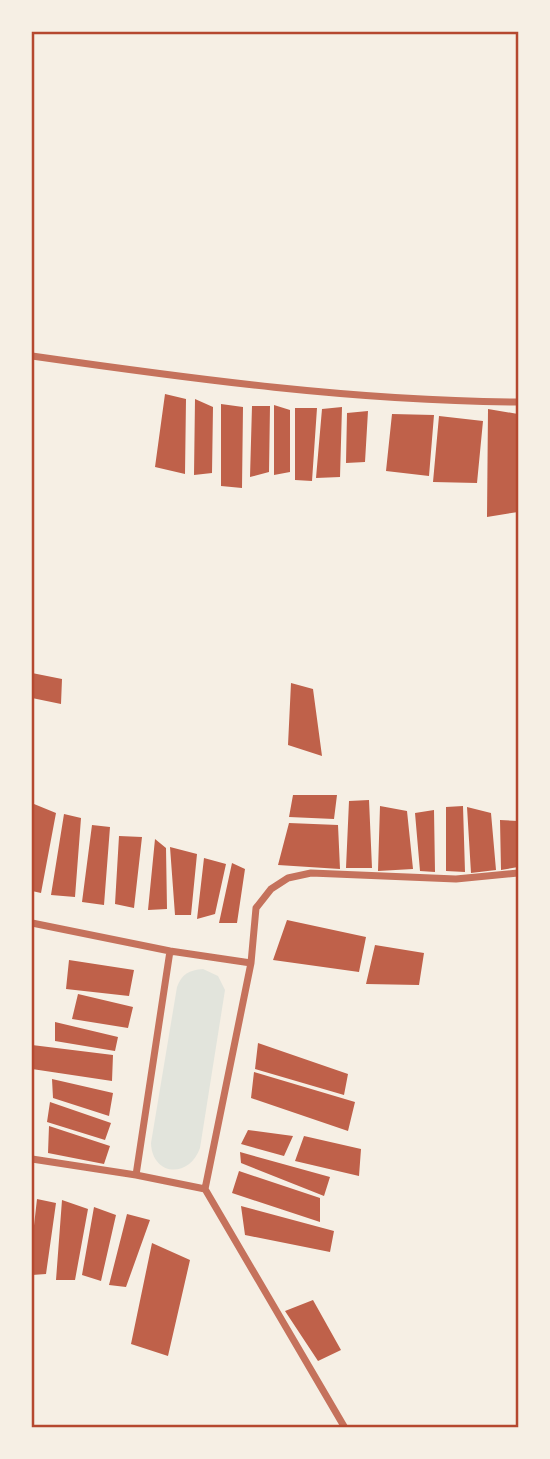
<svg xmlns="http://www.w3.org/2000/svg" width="550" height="1459" viewBox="0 0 550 1459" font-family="Quicksand,sans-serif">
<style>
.green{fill:#e2e4dc}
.building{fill:#bf614a}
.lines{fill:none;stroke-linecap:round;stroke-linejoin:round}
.minor{stroke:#c5725c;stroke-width:7}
.neatline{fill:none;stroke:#b5482f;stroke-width:2.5}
</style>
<rect width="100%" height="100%" fill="#f6efe4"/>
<path class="green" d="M203,969L218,976L225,990L200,1148C189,1179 152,1176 151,1143L177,987C182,974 189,970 203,969Z"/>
<path class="building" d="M165,394L186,399L185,474L155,467Z
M195,399L213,407L212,473L194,475Z
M221,404L243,407L242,488L221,486Z
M274,405L290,410V472L274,475Z
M252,406H270L269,472L250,477Z
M342,407L340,477L316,478L322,409Z
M295,408H317L312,481L295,480Z
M488,409L518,414V512L487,517Z
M368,411L365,462L346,463L347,413Z
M392,414L434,415L429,476L386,471Z
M439,416L483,421L477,483L433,482Z
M32,673L62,679L61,704L32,698Z
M291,683L313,689L322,756L288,745Z
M293,795H337L334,819L289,817Z
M369,800L372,868H346L349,801Z
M34,804L56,813L41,893L32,891V819Z
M380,806L407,811L413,869L378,871Z
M463,806L465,872L446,871V807Z
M467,807L491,813L496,870L471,873Z
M434,810L435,872L420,871L415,813Z
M64,814L81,818L75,897L51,895Z
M500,820L518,821V867L501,870Z
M289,823L338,825L340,869L278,865Z
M92,825L110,827L104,905L82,902Z
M119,836L142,837L134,908L115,904Z
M155,839L166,848L167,909L148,910Z
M170,847L197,854L191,915H175Z
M204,858L226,864L215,914L197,919Z
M232,863L245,869L237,923H219Z
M287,920L366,937L359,972L273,960Z
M375,945L424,953L419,985L366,984Z
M69,960L134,970L129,996L66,989Z
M78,994L133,1007L128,1028L72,1019Z
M55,1022L118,1037L115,1051L55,1041Z
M258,1043L348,1074L344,1095L255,1069Z
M32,1045L113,1055L112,1081L32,1069Z
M254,1072L355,1102L348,1131L251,1098Z
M52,1079L113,1093L109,1116L53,1098Z
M50,1102L111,1123L105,1140L47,1122Z
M49,1126L110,1146L104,1164L48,1153Z
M248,1130L293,1136L284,1156L241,1144Z
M304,1136L361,1149L359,1176L295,1161Z
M240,1152L330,1177L324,1196L241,1163Z
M239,1171L320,1198V1222L232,1193Z
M37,1199L56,1203L46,1274L32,1275V1243Z
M62,1200L88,1209L75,1280H56Z
M241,1206L334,1231L330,1252L245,1235Z
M94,1207L116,1215L101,1281L82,1275Z
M127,1214L150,1220L126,1287L109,1285Z
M152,1243L190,1260L168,1356L131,1344Z
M313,1300L341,1350L318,1361L285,1311Z"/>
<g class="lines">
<path class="minor" d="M32,356C193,379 355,401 518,402
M32,923L170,951L251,963
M32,1159L136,1175L205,1189
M136,1175L170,951
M205,1189L251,963L256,908L271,889L288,878L311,873L456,879L518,873
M205,1189L345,1428"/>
</g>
<rect width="550" height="1459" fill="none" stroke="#f6efe4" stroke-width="66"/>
<rect x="33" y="33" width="484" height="1393" class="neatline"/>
</svg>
